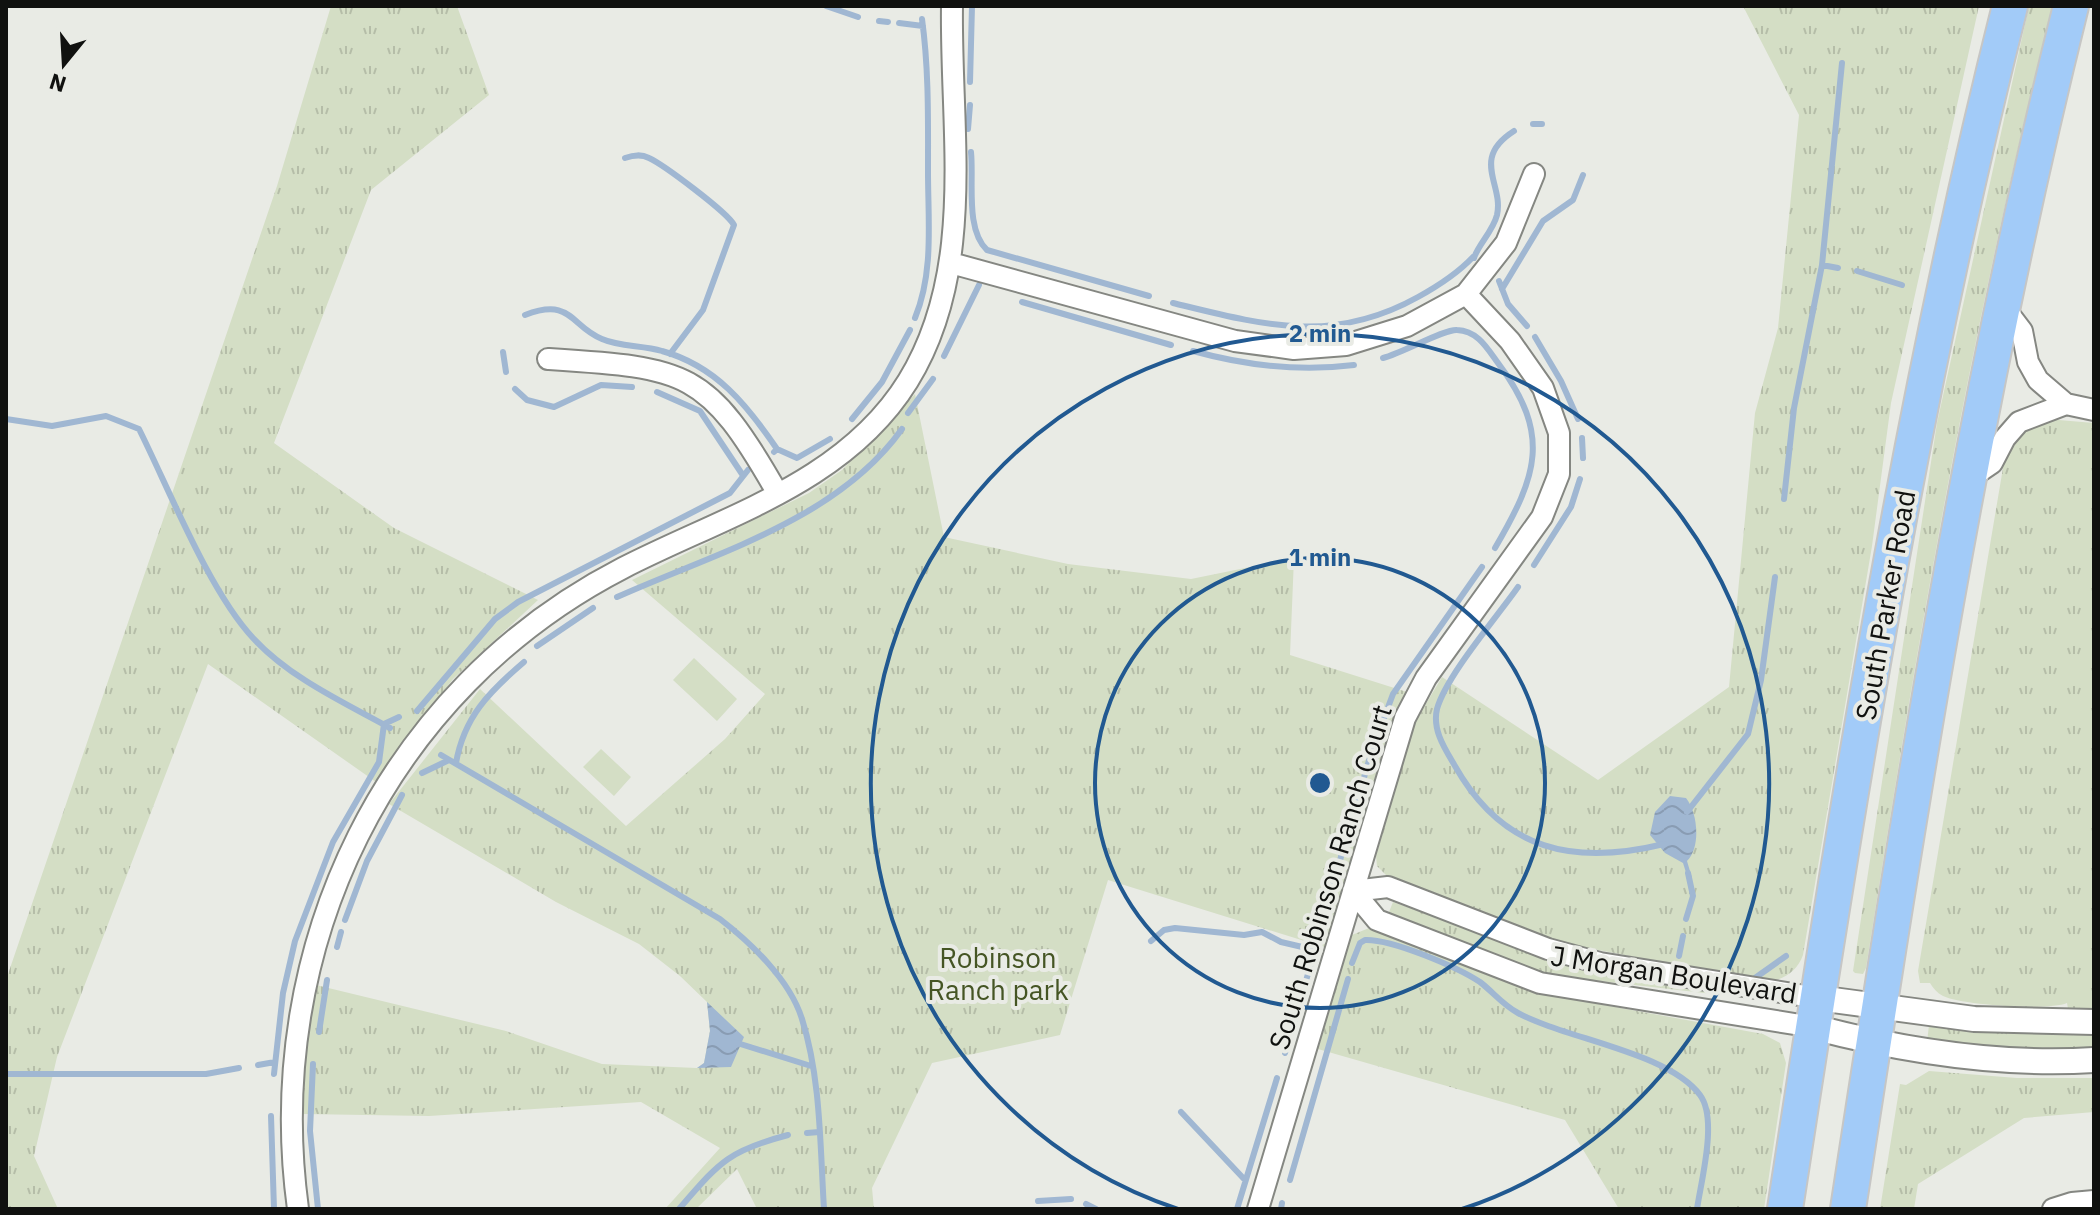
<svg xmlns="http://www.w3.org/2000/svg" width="2100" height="1215" viewBox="0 0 2100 1215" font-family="'IBM Plex Sans',sans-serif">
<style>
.grass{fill:url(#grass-tufts)}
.pitch{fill:#d4dec5}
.water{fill:url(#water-waves)}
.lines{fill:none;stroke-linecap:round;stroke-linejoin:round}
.stream{stroke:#a0b7d2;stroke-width:6}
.minor-casing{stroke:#858782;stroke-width:24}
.tertiary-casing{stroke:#858782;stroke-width:28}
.trunk-casing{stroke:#c6c6c5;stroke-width:38}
.minor{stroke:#fff;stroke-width:20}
.tertiary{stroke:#fff;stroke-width:24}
.trunk{stroke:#a2cbf8;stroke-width:34}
.ring{fill:none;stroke:#215991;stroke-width:4}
.labels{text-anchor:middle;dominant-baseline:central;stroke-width:8;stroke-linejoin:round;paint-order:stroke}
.street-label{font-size:28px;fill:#10110f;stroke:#e9ebe5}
.park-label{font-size:28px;fill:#455524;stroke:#e9ebe5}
.centre{fill:#215991;stroke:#e9ebe5;stroke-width:4}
.ring-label{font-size:24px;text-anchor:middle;font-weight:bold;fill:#215991;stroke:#e9ebe5;stroke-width:8;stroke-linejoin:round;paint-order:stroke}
</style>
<defs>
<pattern id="grass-tufts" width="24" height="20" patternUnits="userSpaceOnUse" patternTransform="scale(2)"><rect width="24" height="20" fill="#d4dec5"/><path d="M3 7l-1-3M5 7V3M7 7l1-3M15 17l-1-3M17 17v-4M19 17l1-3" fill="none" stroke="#b5bda8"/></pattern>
<pattern id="water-waves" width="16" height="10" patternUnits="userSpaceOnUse" patternTransform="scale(2)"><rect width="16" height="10" fill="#a0b7d2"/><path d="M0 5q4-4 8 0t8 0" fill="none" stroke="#899cb3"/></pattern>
</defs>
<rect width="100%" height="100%" fill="#e9ebe5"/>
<path class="grass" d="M331,6H457L489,95L371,190L274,443L394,528L538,600L453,679L376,782L208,664L57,1057L34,1156L58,1209H6V980L277,186Z
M1738,6H1979L1891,403L1872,546L1803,955C1797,972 1782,981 1765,982L1562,943L1389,878L1377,866L1376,856L1415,722L1442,677L1598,780L1729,687L1755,413L1778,328L1799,115L1744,8Z
M2029,6H2053C1971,323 1917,645 1866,968L1863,974L1855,973L1853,971L1937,423Z
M915,394L944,537L1068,564L1191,579L1294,558L1290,655L1407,692L1384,746L1327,948L1108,880L1060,1035L932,1063L872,1188L874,1209H757L737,1169L696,1209H665L720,1148L641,1102L429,1116L303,1114L305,1060L316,985L506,1031L602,1064L697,1068L704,1063L710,1031L707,1002L680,976L639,944L556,902L389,804L480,689L626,826L725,739L765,694L632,580L809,493L842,470Z
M2047,419L2094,423V1009H2068L2067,1003C2049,1011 1961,1005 1943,996C1937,993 1933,988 1930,983H1920L1918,971L2004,462L2019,436Z
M1393,902L1575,967L1756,999L1548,975L1397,917L1389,912Z
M1369,928L1544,994L1763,1034L1780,1043L1786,1063L1764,1209H1619L1565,1120L1318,1049L1352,935Z
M1929,1025L2002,1032L2094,1033V1048L2011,1050L1927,1042Z
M1929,1071L2017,1078H2094V1112L2024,1118L1918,1184L1914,1209H1880L1900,1084L1906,1085Z"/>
<path class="pitch" d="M694,658L737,699L717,721L673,680Z
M601,749L631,777L614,796L583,767Z"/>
<path class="water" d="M1670,796L1686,798C1698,813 1701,847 1687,861L1692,878L1688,879L1683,863L1665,853L1650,835L1655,812Z
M707,1002L744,1037L731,1067L697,1068L704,1063L710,1031Z"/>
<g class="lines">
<path class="stream" d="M826,6L858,17
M879,21L888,22
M899,23L923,26
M970,82L972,6
M1533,124H1542
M968,129L970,105
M971,152C974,181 965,229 987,250L1149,296
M625,158C634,155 641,154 649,158C664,165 727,212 734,225L703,310L670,354
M1474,258C1478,245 1493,231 1497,215C1504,184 1470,159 1514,131
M1822,265L1838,268
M1857,271L1902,285
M1499,281L1508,304L1527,326
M1502,289L1543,221L1573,200L1583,175
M1022,302L1171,345
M1173,303C1263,325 1332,345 1418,297C1438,286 1457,274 1473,257
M525,315C572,297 570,326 602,339C620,347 643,345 662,351C716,366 747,405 777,449
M915,318C934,272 928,221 928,172C928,121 929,70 922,19
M1535,337L1561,381L1578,419
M1193,351C1247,366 1298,372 1354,365
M503,352L506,372
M944,356L979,285
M1383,358C1403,353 1444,329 1457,330C1478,331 1487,348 1498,363C1552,435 1537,476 1495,548
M515,389L527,400L554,407L601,385L632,387
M657,392L700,411L742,474
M908,413L933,379
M6,419L52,426L106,416L139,429C169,489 209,591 253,638C290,678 343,702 390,728
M852,419L882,382L910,330
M1582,438L1583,458
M774,452L777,449L797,458L830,439
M1784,499L1794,408L1822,265L1842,63
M1534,565L1571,507L1580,479
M1518,587C1497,617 1446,676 1437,709C1432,730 1445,749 1455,766C1503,851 1574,866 1664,844
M617,597C715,553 837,520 902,429
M537,646L593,608
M417,711L495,619L518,602L730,493L748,470
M441,755L720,919C751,943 790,980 802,1019C821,1079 820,1146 824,1209
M456,763C464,717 489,692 524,662
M422,773L449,760
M1687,812L1748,734L1761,680L1775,577
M1686,919L1693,896L1688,873
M345,920L367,861L402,795
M1320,929L1372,750L1393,694L1482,567
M1151,941L1164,930L1175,928L1244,935L1262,932L1281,942L1315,950
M337,947L341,932
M1679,956L1683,936
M1352,963L1360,943L1365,940C1392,939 1457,967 1480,982C1493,992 1503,1005 1518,1013C1566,1039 1668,1052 1700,1095C1718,1119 1701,1181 1697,1209
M1755,978L1786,956
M319,1032L327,980
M734,1042L811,1066
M1285,1053L1317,943
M313,1064L310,1131L318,1209
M258,1065L275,1062
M6,1074H206L239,1068
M274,1074L283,993L295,941L333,842L379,762L384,724L399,717
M1181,1112L1245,1180
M271,1116L274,1209
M807,1133L819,1132
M1290,1180L1348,979
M1038,1201L1071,1199
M1086,1204L1096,1209
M679,1209C719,1163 727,1151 788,1135
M1237,1209L1277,1078
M1281,1209L1282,1203"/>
<g class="minor-casing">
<path id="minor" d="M951,263L1235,341L1294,349L1346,345L1407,326L1466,294L1506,243L1534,174
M2003,306L2022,331L2028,362L2038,380L2066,404L2094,410
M548,359C687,368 707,369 778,494
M1967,480L1992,463L2005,438L2019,422L2066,404
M1353,891L1377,920L1540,983L1813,1027
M1353,891L1388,887L1548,949L1600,963L1818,998
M298,1209C262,947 386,690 623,568C724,516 845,483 908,381C977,269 950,131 952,6
M1258,1209L1405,718L1426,678L1542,517L1559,474V433L1543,388L1510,341L1466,294
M2053,1209L2072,1203L2094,1201"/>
</g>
<g class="tertiary-casing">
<path id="tertiary" d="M1818,998L1974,1019L2094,1022
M1813,1027C1904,1051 1999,1066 2094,1060"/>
</g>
<g class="trunk-casing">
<path id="trunk" d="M1785,1209C1847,806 1910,402 2010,6
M1848,1209C1910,806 1972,402 2071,6"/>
</g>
<use href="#minor" class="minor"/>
<use href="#tertiary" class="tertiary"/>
<use href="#trunk" class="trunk"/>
</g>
<g class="ring">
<circle cx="1320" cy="783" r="225"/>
<path d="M1178 1209A449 449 0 1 1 1462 1209"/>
</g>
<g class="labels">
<g class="street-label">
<text transform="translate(1885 605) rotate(-80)">South Parker Road</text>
<text transform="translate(1330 877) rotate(-73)">South Robinson Ranch Court</text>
<text transform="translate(1674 974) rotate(9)">J Morgan Boulevard</text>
</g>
<g class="park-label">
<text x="998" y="957">Robinson<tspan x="998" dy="32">Ranch park</tspan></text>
</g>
</g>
<circle cx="1320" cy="783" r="12" class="centre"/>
<g class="ring-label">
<text x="1320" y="342">2 min</text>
<text x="1320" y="566">1 min</text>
</g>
<rect width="2100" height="1215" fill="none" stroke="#10110f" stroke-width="16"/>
<g transform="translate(64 64) rotate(198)" stroke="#e9ebe5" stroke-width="6" paint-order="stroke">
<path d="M0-6L14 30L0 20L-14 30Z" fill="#10110f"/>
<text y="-12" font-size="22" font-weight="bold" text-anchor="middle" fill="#10110f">N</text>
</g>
</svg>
